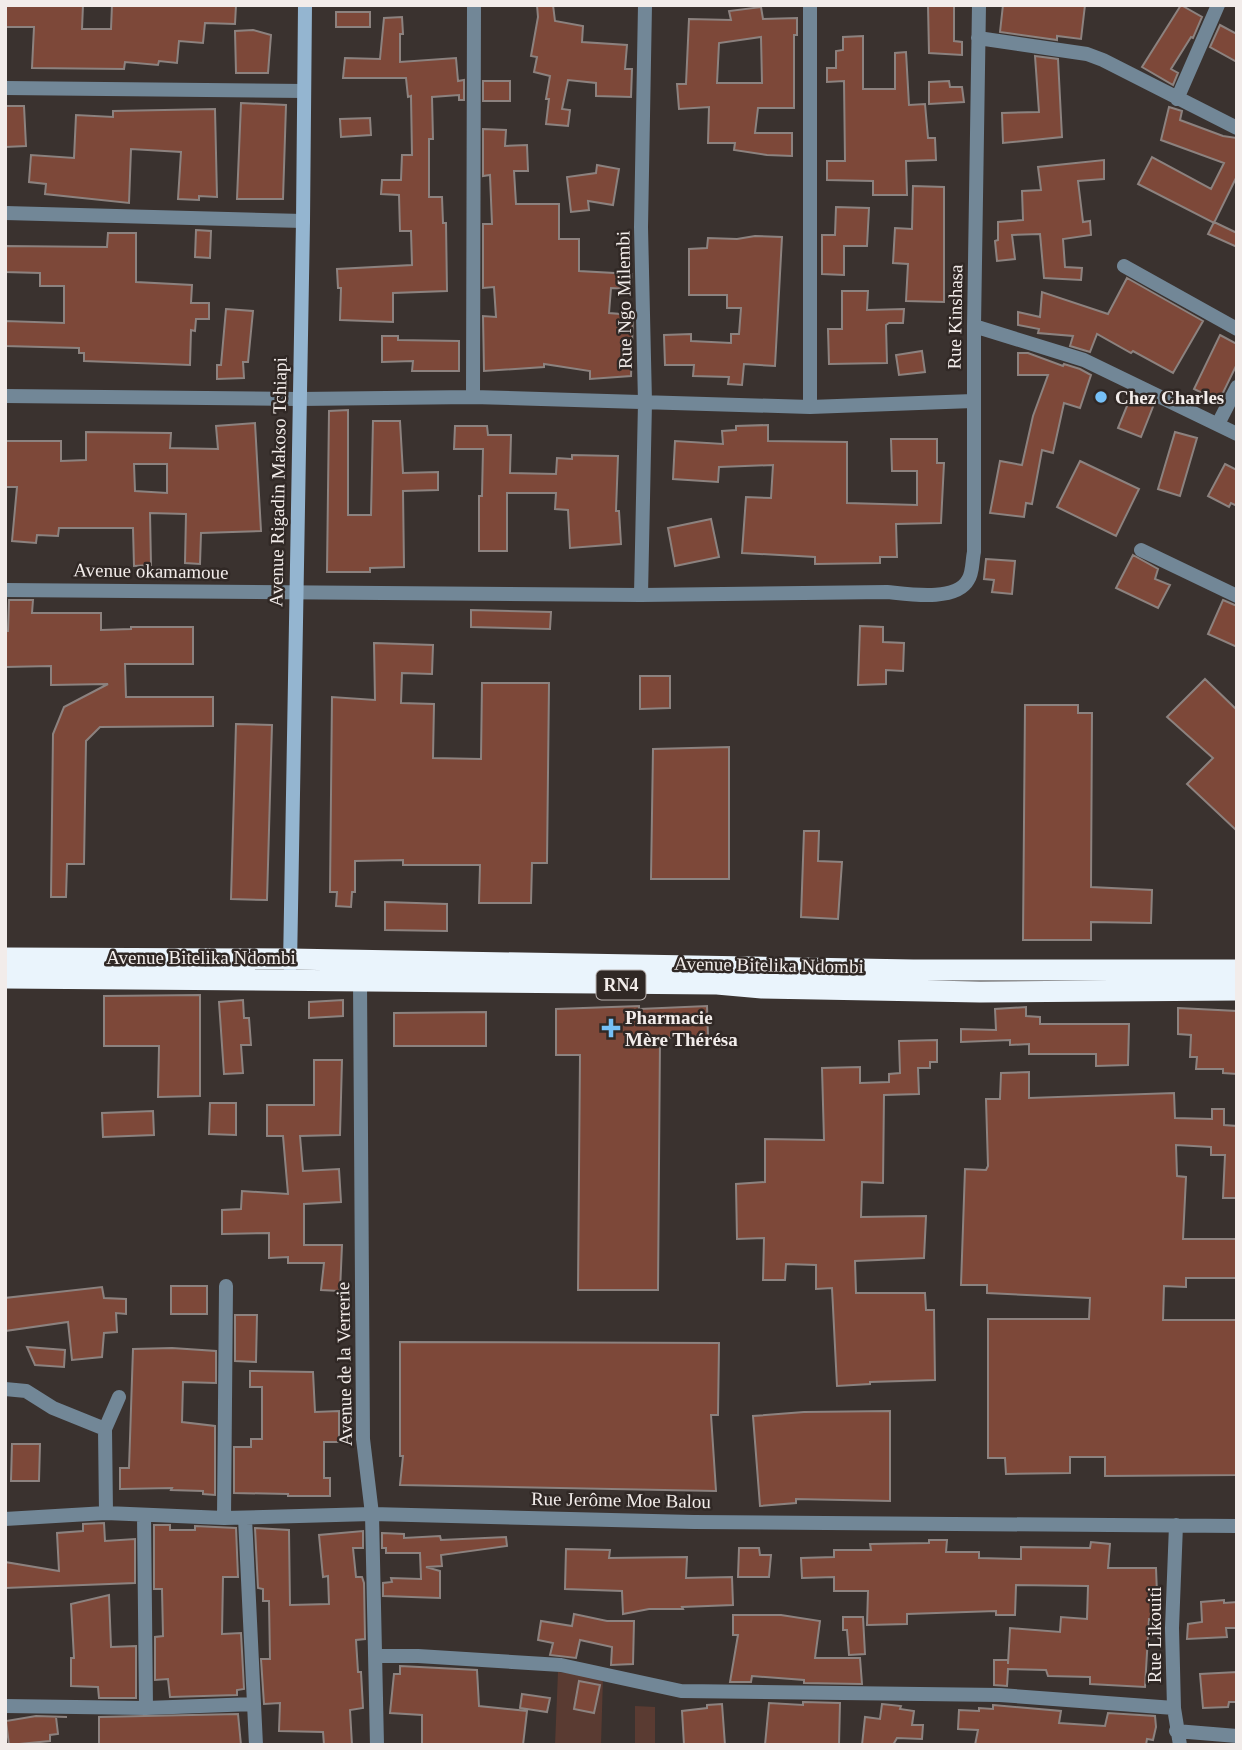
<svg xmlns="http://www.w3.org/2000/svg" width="1242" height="1750" viewBox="0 0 1242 1750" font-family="Georgia,serif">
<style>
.green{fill:#5a3b32}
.building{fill:#7d4839;stroke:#8c827f;stroke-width:2;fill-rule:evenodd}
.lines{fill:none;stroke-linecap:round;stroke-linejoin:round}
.street{stroke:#728797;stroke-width:14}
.secondary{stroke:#94b5d0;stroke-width:14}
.highway{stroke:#eaf4fc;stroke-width:21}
.poi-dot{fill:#76c0f7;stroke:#302825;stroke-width:2.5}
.labels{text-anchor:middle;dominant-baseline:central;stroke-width:5;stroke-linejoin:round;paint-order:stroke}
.shield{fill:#302825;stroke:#b8b1af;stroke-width:2}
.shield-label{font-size:18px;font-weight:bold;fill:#f2ecea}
.street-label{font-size:19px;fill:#f2ecea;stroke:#302825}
.poi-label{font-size:19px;font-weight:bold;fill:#f2ecea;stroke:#302825;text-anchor:start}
</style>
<rect width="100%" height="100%" fill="#3a322f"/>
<path class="green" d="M558,1672L603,1677L601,1745H555Z
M635,1706L655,1707V1744H635Z"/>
<path class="building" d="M5,5H83L82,29H111L112,5H236L235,24L205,23L203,43L179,41L177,63L159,61L158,65L125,62L124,69L32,68L34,27H5Z
M537,5H553L555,21L583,26L582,42L627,45L625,69H632L631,97L596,96V83L568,80L562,109L570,110L568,126L546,124L549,99H546L550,76L534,72L537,57L531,56L538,17Z
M928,5H954V41L962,42V55L929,53Z
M1003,5H1085L1081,39L1057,36V40L1000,32Z
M1181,5L1202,17L1193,38L1191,37L1171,69L1178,73L1173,85L1142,67Z
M761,7L763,19L797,18V35H794V108H758L755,133H792V156L767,155L734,150L735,143H708L709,107L679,109L677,84H686L689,19L731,20L729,11ZM761,37L762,83H717L719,43Z
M336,12H370V27H336Z
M402,17L403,34H400V62L456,58L458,81L464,80V100H459V95L432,97L433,139H429V197H442L443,223H446L447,291L393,293V322L340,320L341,288H338L337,269L412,265L411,231H400L399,195L381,194L382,180H401L402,155H412L411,96L408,97L406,78H343L345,58L380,59L384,18Z
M1220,25L1237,34V62L1210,47Z
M253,30L271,35L268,73H236L235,31Z
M863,36V89H895V53L906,52L909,105L925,104L928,138H935L936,160L906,161L907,195H873V181L827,180V161H845L844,81L827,82V68H836V51L843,50V37Z
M1035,56L1058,59L1062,137L1003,143L1002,113L1039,112Z
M483,81H510V101H483Z
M949,81L950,87H962L964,102L929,104V82Z
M241,103L286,105L283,199H237Z
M5,106H24L26,146L5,147Z
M1169,107L1182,111L1180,120L1223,136L1237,138V176L1214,223L1138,184L1152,157L1211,189L1224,163L1161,140Z
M215,109L217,197L199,196V200L178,199L181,152L131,149L129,203L45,194L46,184L29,182L31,155L74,158L76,115L113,117V111Z
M370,118L371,135L341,137L340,119Z
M483,129L506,130L505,146L527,145L528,171H514L516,204H559V239H579V271L632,274L631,289L611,288L609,313L633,315L631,376L590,379V371L544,364V367L484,371L483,316L496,317L494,287L483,288V224H492L490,175L483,176Z
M1104,160V179L1078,181L1083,222L1090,221L1091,235L1063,239L1065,267L1082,268L1081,280L1044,278L1040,234L1012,235L1015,259L997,261L995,241L998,240V222L1023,220L1022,191L1041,190L1038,167Z
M597,165L619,169L613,205L588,201L589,210L571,212L567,177L596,173Z
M913,186L944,187V302L906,301L908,264L893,263L895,228L912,229Z
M836,207L869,208L867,246H844V275L822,274V235H835Z
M1214,222L1237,233V247L1208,234Z
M196,230L211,231L210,258L195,257Z
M108,233H136V282L192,285L191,303H209V319H196L195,331L191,330L190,365L84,361V353H79V348L5,346V321L64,323V286H40V273L5,272V246L107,247Z
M755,236L782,237L775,366L744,364L742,385L728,384L729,377L693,376L694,365H665L664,335L691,334V341L731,343V334H739L741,308H727V295H689V249L707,248L708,238L737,239Z
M1127,278L1203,321L1173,373L1133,351L1131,353L1097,334L1090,352L1070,346L1073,336L1038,333L1039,329L1018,325V312L1040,317L1042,292L1108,314Z
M842,291H868L867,310L904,309L903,323H889L886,325L887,363L829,364L828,329H842Z
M226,309L253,311L248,362H243L244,378L217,379V365H221Z
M1220,335L1237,344V364L1219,401L1194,389Z
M382,336H398V340L459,341V371H412L413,361L382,362Z
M922,351L925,372L899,375L896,355Z
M1018,353H1028L1063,366L1064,364L1080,369L1091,375L1080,408L1064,403L1053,453L1042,450L1032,504L1026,503L1024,517L990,513L1000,461L1022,465L1033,416L1048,375H1018Z
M1131,396L1154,404L1141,437L1118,428Z
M348,410V515H371L373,421H400L403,473L438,472V490L403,491L404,567L370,568V572H327L329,411Z
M255,423L261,531L201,533L200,564L185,563L186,514L150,513L151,565L134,566L133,528H59L58,536L37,535L36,543L12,541L17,487H5V441H61V461L86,460V432L171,433L170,448L218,449L216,426ZM134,464H167V493L135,491Z
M768,425V441L847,442V503L917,505V471H892L891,439H937V463H944L941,523L896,524L897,557H880V563L815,564V557L742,553L746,497L771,498L773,465L719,467L718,482L673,479L675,441L723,444L722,431L736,430V426Z
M455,426H487L488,435H511L510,473L556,474L557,458L572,459V455L618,456L616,511H619L621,544L570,548L568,510L555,509L556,493H507V551H479V496H482L483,449H454Z
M1175,432L1197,438L1180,496L1158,489Z
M1080,461L1139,489L1116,536L1057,507Z
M1225,464L1237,470V506L1231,503L1229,507L1208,496Z
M711,519L719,557L675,566L668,528Z
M1133,555L1158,569L1155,579L1170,585L1158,608L1116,588Z
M986,559L1015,561L1012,594L992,592L994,580L984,579Z
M9,600H33L32,613H101V630L131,629V627H193V664H125L126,697H213V726L100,727L86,741L84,864H67L66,897H51L53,734L64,707L108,684L51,685V666L5,667V631H8Z
M1223,600L1237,606V647L1208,634Z
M471,610L551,612L550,629L471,627Z
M860,626L883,627V642L904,643L903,671L886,670V684L858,685Z
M374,643L433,645L432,674L402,673L401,703L434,704L433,758L481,759L482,683H549L547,863H532L531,903H479L480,865H403V860L355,861V892H352L351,907L336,906L337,892H330L332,697L375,700Z
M640,676H670V708L640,709Z
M1205,679L1237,710V831L1187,784L1213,758L1167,717Z
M1025,705H1078V713H1092L1091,887L1152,890L1151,923L1091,922V940H1023Z
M236,724L272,725L267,900L231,899Z
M729,747V879H651L653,749Z
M804,831H819L818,861L842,862L838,919L801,917Z
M385,902L447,904V931L385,930Z
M200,995V1096L158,1097L159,1046H104V996Z
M243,1000L244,1018H249L251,1045H241L243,1073L224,1074L219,1002Z
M343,1000V1016L309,1018V1002Z
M639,1006V1009L707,1006L708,1037L660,1038L658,1290H578L580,1055H556V1009Z
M1026,1007V1016L1040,1017V1024H1129L1128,1065L1096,1066V1054H1029V1044L1010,1045V1040L961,1042V1029L996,1030L995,1009Z
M1178,1008L1237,1011V1074L1223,1073V1069H1196L1197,1057H1190L1191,1035L1178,1034Z
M486,1012V1046H394V1013Z
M937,1040V1062H930V1068H918L919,1094L884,1095L883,1183L862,1182L861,1217L926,1216L924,1258L855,1261L856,1293H925L926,1310H934L935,1380L870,1382V1384L837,1386L832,1288L816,1289V1265L786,1264L785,1280H763L764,1238L737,1239L736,1184L765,1182V1139L824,1140L822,1068L860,1067V1083L889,1082V1074L900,1073L899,1041Z
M314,1060H342L340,1135L300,1136L303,1171L339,1169L341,1202L304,1204V1245H342L340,1291L321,1290L324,1263H288V1257L269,1258V1233L222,1234V1210L241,1209L242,1191L288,1194L283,1136H267V1105H314Z
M1029,1072V1098L1174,1093L1175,1118L1212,1119V1109H1224V1125L1237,1126V1198H1223L1225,1155H1211V1147L1176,1145L1177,1176L1186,1177L1183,1239H1237V1278H1186V1287L1164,1286L1163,1320H1237V1475L1105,1476V1457H1070V1473L1006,1474L1005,1458H988V1319H1089L1090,1298L987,1293V1285H961L965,1169L986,1170L988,1166L986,1099H1000L1001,1073Z
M210,1103H236V1135L209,1134Z
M153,1111L154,1135L103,1137L102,1113Z
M171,1286H207V1314H171Z
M102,1287L104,1298L126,1299V1314L116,1313L117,1332L104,1333L102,1357L72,1360L68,1322L5,1331V1298Z
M235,1315H257L256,1362L235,1361Z
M400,1342L719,1343L718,1415H711L716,1491L400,1485L403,1456H400Z
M27,1347L65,1350L64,1367L35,1365Z
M172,1348L216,1351V1383L183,1382L182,1422L215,1426V1495L203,1494V1491L171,1490L172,1488L120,1489V1468H129L133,1349Z
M250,1371L313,1372L315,1412L339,1411V1442H324V1478H330V1496H288V1494L234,1493V1447H251V1439H262V1387H250Z
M890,1411V1501L796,1499V1503L760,1506L753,1416L804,1412Z
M12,1444H40L39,1481H11Z
M104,1523L105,1541L135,1539V1583L5,1588V1562L59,1571L57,1533L83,1531V1524Z
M154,1525H170V1530H195V1526L236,1528L238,1577H223L222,1634L241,1633L244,1689L237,1690V1695L170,1697L168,1679L155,1680V1637L163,1636L162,1589H154Z
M255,1528L289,1530L290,1605L329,1604L328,1576L323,1577L319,1535L363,1531V1548H353L356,1577H362L364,1583L365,1639L356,1640L358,1672H361L363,1708L350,1710L352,1745H324L323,1732L279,1731L280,1703L264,1704L261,1659H270L269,1601H263V1589L258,1588Z
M382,1533L404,1534V1538L440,1536L441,1540L506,1537L507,1546L441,1555L442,1566L426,1567L440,1571V1598L383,1596V1583L392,1582L391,1578L421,1579L420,1553H386V1548H382Z
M929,1540H947L946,1552H979V1558L1021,1559V1547L1090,1548L1091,1542L1110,1544L1108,1568H1156L1158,1619H1149L1145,1687L1090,1684V1677L1048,1676L1046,1670L1008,1669L1007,1686L994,1685V1660H1008V1664L1010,1628L1060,1632L1061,1617L1087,1619L1088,1586L1016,1585L1015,1615H996V1611L907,1614V1624L867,1625L868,1591H834V1577L802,1578L801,1558L834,1557V1550H871L870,1544L929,1543Z
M739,1548H759L760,1555H771L769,1577H738Z
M566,1549L610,1550L609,1558L687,1557L686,1578L732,1577L733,1605L682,1607L683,1609H649L623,1614L622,1591L565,1589Z
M109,1595L111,1647L136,1646V1698H99L98,1687L71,1686V1658H74L71,1604Z
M1224,1600V1603L1237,1602V1628H1226L1227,1637L1187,1639L1188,1624L1202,1622L1201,1602Z
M574,1614L607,1621H634L633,1664L611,1665L612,1647L580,1640L576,1658L550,1655L553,1643L538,1640L541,1621L572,1626Z
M733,1615H781L820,1621L815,1658H860L862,1684L804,1683V1680L752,1676L751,1682H730L738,1635H733Z
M843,1617H863L865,1654L849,1655L847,1630H843Z
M400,1666L477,1670L479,1706L527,1711L523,1745H422V1715L390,1713L394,1674H400Z
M1237,1672V1702H1229L1228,1707L1203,1708L1200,1674Z
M579,1681L600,1685L594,1713L574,1709Z
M522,1694L550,1698L547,1712L520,1708Z
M803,1702L840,1703L839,1745H765L769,1703L803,1705Z
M722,1704L725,1745H684L682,1711L707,1708V1705Z
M882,1704L901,1706L900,1709L914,1711L912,1725H923L922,1739L897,1738L893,1745H862L865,1717L880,1719Z
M993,1705L1061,1711L1059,1723L1105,1726L1108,1713L1155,1716L1156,1727L1153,1740L1147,1739L1146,1745H975L978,1730L958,1729L959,1710L979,1711V1708L993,1709Z
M238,1714L241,1745H99V1717Z
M36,1716L67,1717H56L58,1734L50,1735V1741L9,1745L6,1721Z"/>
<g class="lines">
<path class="street" d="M810,5V407
M978,38L1087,54L1103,60L1237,128
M5,88L304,91
M1177,99L1218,5
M5,213L303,221
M1124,266L1237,329
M974,326L1084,360L1237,434
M5,396L299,399L473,397L810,407L973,401
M473,397L474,5
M1218,424L1237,387
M1141,550L1237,596
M5,590L641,595L887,592C908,594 956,602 968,580C973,573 972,561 974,552V326L979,5
M641,595L645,402L641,227L645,5
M360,981L363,1439L372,1514L377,1745
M5,1389L26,1391L53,1408L105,1429
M106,1513L105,1429L119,1397
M144,1515L146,1708
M224,1518L226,1286
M245,1518L256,1745
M5,1519L106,1513L224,1518L372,1514L694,1522L1237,1526
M1176,1525L1172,1628L1174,1708L1180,1745
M375,1656H418L561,1665L681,1691L1000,1695L1174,1708
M5,1706L146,1708L254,1704
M1176,1731L1237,1736"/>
<path class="secondary" d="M290,966L303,221L305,5"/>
<path class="highway" d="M5,958L290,959L913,970H1237
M5,978L717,984L762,988L980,992L1237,990"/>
</g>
<g class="poi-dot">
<circle cx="1101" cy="397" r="7"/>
<path d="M607.5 1017.5h7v7h7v7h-7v7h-7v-7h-7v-7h7z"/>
</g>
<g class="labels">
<rect class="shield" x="596.5" y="970.5" width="49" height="29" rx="5"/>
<g class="shield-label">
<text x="621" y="985">RN4</text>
</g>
<g class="street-label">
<text transform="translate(624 300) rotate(-91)">Rue Ngo Milembi</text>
<text transform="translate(955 317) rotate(-89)">Rue Kinshasa</text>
<text transform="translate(278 482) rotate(-89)">Avenue Rigadin Makoso Tchiapi</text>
<text transform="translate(151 571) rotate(1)">Avenue okamamoue</text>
<text x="201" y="957">Avenue Bitelika Ndombi</text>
<text transform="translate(769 965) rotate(1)">Avenue Bitelika Ndombi</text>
<text transform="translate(344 1364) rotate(-91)">Avenue de la Verrerie</text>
<text transform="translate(621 1500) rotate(1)">Rue Jerôme Moe Balou</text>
<text transform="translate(1154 1635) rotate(-90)">Rue Likouiti</text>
</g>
<g class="poi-label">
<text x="1115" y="397">Chez Charles</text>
<text x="625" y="1017">Pharmacie<tspan x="625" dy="22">Mère Thérésa</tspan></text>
</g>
</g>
<rect width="1242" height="1750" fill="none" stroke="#f2ecea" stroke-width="14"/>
</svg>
